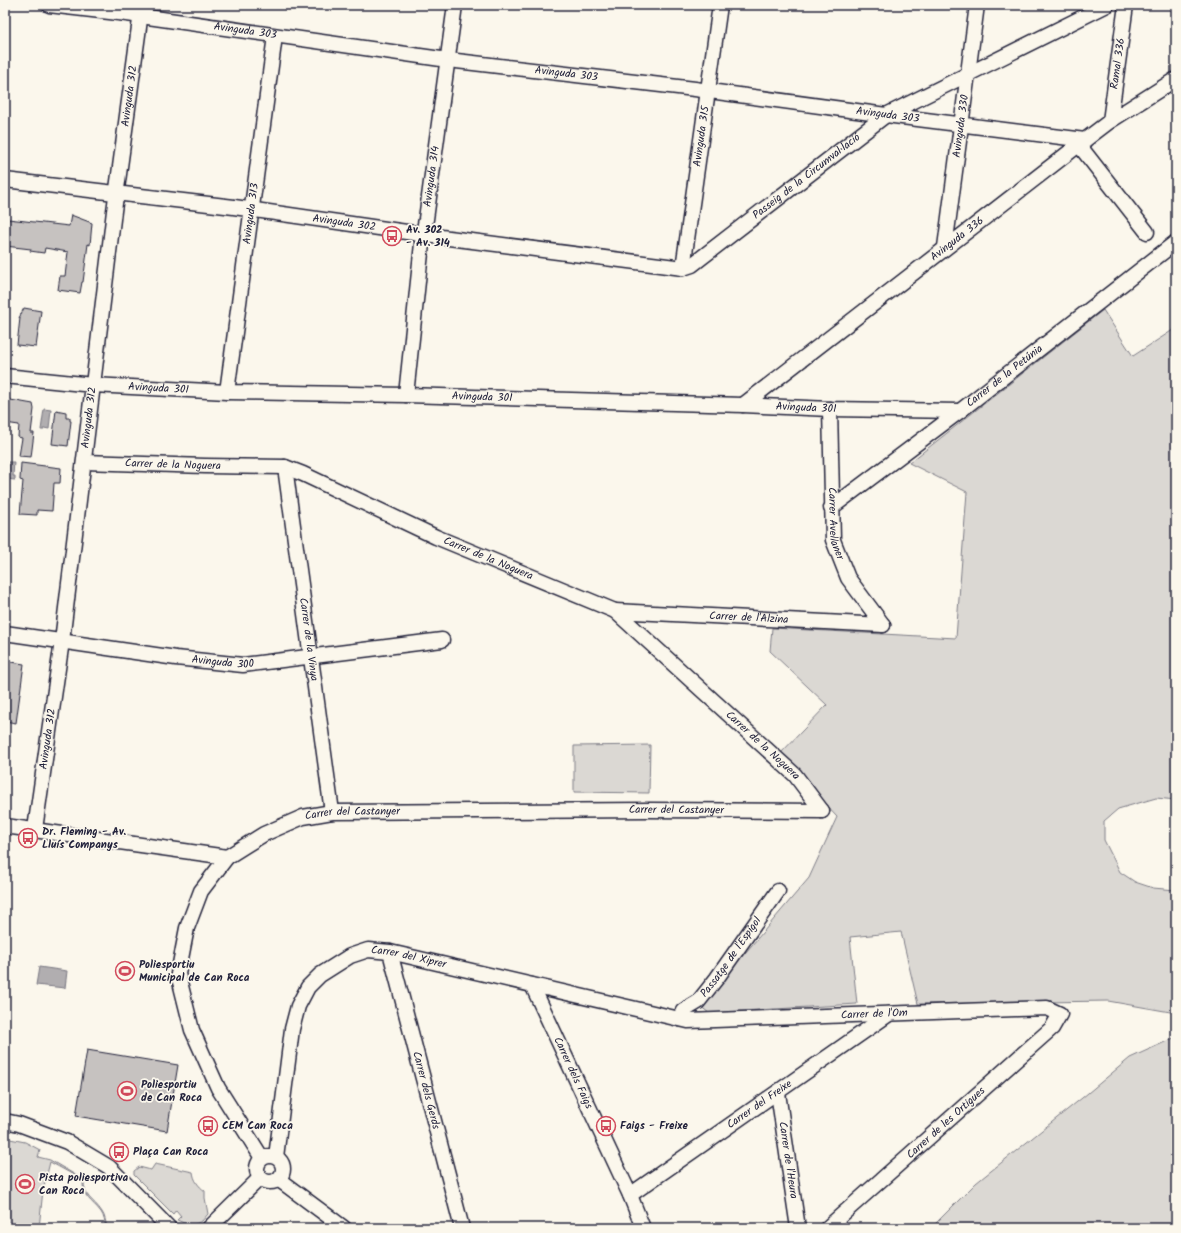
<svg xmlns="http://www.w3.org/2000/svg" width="1181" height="1233" viewBox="0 0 1181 1233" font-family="Kalam,sans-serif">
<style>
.green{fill:#dbd8d3;stroke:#7e7d87}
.water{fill:#b1aeb0;stroke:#787681}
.building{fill:#c6c2c0;stroke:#22223b}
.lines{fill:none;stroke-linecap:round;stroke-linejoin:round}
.minor-casing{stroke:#22223b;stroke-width:17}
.minor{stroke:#fbf7ec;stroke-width:14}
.labels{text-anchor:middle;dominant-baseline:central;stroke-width:3.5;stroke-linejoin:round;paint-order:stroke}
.street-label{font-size:11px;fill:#22223b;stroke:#fbf7ec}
.poi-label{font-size:11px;font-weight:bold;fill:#22223b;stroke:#fbf7ec;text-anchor:start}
</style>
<rect width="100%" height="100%" fill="#fbf7ec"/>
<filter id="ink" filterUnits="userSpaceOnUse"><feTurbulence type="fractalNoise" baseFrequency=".025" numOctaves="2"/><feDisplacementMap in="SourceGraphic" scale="8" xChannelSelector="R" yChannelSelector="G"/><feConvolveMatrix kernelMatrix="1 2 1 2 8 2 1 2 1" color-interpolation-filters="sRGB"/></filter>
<g filter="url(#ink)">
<path class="green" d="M1103,310L1133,356L1176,328V800L1156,798L1118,809L1104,821V840L1120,872L1135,882L1153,888L1176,890V1013L1108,1001L918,1004L901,932L850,937L857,1004L709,1013L700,1006L809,878L837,817L779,755L827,705L770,651L772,628L956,638L967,492L909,463Z
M650,745L649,793L574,792V746Z
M1176,1037V1228H931L976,1183L1082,1098L1130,1058Z
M5,1138L25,1142L40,1150L38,1157L50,1160L84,1180C83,1198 94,1199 102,1212C105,1216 106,1223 107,1228H106C105,1223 104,1216 101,1212C92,1200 82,1198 83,1180L50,1162L43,1190L39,1228H5Z
M155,1164L193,1172C194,1180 198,1186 205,1191V1198L208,1214L202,1221L191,1226L177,1220L181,1216L176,1210L173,1214L134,1175V1171L139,1167L151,1170Z"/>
<path class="water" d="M44,409L51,410L49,429L44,428V430H41Z
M6,462H14L13,476H15V480L5,479Z
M39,967L67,971L65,988L36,985Z"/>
<path class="building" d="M71,215L92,223L90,245L88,244L83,282H82L80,293L58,290L60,276H65L68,252L45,248L44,253L30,251L31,249L5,246L8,219L69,226Z
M24,308L41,311L36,347L17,345L20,318H19Z
M5,399L33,404L34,409L31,433H34L31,457L19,456L22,438L18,437L19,425L5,423Z
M56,410L66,412V418H70V421H71L68,446L52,444Z
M21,463L61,468L60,483H54L52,511L37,510V515L20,514L23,481L20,480Z
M5,661L24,664L16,723L5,721Z
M87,1050L178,1065L167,1131L76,1116Z"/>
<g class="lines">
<g class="minor-casing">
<g id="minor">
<path id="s1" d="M49,5L127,14L448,60L695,89L886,115L1085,140"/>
<path id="s2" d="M1110,121L1126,5"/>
<path d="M1079,145L1147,232"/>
<path id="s3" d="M5,180L234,207L441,237L683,268L692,265L886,115L1107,5"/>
<path id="s4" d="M945,247L977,5"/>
<path id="s5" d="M683,268L720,5"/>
<path id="s6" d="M5,376L93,385L227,392L406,395L743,405L830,409L960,411"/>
<path id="s7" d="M227,392L275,36"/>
<path id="s8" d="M406,395L423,234L426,219L455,5"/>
<path id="s9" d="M743,405L1085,140L1110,121L1176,79"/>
<path id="s10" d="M830,409L833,540L848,578L883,625"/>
<path id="s11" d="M84,462L205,466L285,467L303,474L436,537L615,611L795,775L822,811"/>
<path id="s12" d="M285,467L332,812"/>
<path id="s13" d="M831,508L960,411L1176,242"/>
<path id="s14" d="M615,611L883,625"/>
<path id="s15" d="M5,633L176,658L243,665L442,640"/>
<path d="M5,826L227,857"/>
<path id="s16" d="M35,829L62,641L114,211L142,5"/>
<path id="s17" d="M390,952L462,1228"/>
<path id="s18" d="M532,985L630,1195L643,1228"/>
<path id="s19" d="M679,1019L683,1011L698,1002L717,978L778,891"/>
<path id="s20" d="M778,1093L798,1228"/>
<path d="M5,1121L19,1124L67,1142L109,1167L169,1228"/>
<circle cx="270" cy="1169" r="13"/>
<path id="s21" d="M276,1157L292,1029L298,1006L308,987L320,975L350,956L368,950L390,952L688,1021L1047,1008L1060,1014L1052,1028L827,1228"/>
<path id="s22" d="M262,1158L218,1088L192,1030L178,974L187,928L201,891L227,857L264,834L303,817L332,812L649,810L822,811"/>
<path d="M278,1179L344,1228"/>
<path id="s23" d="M630,1195L889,1014"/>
<path d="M209,1228L260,1178"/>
</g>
</g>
<use href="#minor" class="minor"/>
</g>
</g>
<defs>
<g id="bus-ring" transform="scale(1)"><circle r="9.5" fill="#fbf7ec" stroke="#d1495b" stroke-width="1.5"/><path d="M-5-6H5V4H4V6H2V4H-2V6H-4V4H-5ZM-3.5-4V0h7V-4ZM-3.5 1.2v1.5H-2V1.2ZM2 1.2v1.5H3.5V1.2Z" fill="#d1495b"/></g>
<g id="stadium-ring" transform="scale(1)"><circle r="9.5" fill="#fbf7ec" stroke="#d1495b" stroke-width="1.5"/><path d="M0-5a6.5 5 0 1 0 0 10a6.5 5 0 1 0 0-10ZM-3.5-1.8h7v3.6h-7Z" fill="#d1495b"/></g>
</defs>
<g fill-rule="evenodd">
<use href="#bus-ring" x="392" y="236"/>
<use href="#bus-ring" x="28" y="838"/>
<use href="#stadium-ring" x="125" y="971"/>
<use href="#stadium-ring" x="127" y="1091"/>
<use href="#bus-ring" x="208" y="1126"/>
<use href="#bus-ring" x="606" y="1126"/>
<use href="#bus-ring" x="119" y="1152"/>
<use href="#stadium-ring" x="25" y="1184"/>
</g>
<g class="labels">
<g class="street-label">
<text stroke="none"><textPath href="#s1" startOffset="198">Avinguda 303</textPath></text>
<text stroke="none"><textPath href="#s2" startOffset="58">Ramal 336</textPath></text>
<text stroke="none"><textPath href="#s1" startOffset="522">Avinguda 303</textPath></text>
<text stroke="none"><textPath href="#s16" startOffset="739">Avinguda 312</textPath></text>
<text stroke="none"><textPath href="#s1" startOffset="846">Avinguda 303</textPath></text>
<text stroke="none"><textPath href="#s4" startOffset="122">Avinguda 330</textPath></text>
<text stroke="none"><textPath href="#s5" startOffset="133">Avinguda 315</textPath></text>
<text stroke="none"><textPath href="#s8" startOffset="220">Avinguda 314</textPath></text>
<text stroke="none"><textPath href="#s3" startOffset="838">Passeig de la Circumval·lació</textPath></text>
<text stroke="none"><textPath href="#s7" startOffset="180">Avinguda 313</textPath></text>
<text stroke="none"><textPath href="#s3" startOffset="342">Avinguda 302</textPath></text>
<text stroke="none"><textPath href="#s9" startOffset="271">Avinguda 336</textPath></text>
<text stroke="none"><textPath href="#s13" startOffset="218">Carrer de la Petúnia</textPath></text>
<text stroke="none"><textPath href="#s6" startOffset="154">Avinguda 301</textPath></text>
<text stroke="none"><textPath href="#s6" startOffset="478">Avinguda 301</textPath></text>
<text stroke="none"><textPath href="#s6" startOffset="802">Avinguda 301</textPath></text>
<text stroke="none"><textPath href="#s16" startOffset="415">Avinguda 312</textPath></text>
<text stroke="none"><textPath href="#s11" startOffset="89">Carrer de la Noguera</textPath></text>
<text stroke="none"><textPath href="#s10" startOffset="115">Carrer Avellaner</textPath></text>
<text stroke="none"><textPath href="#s11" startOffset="424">Carrer de la Noguera</textPath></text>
<text stroke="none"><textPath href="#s14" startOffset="134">Carrer de l'Alzina</textPath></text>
<text stroke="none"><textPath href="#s12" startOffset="174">Carrer de la Vinya</textPath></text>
<text stroke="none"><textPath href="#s15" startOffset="220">Avinguda 300</textPath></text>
<text stroke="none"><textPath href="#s16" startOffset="91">Avinguda 312</textPath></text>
<text stroke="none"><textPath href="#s11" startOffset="761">Carrer de la Noguera</textPath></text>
<text stroke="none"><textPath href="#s22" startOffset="793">Carrer del Castanyer</textPath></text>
<text stroke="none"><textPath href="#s22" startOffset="469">Carrer del Castanyer</textPath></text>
<text stroke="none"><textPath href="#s19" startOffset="82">Passatge de l'Espígol</textPath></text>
<text stroke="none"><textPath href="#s21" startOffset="287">Carrer del Xiprer</textPath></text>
<text stroke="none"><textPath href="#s21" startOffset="760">Carrer de l'Om</textPath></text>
<text stroke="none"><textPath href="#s18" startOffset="97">Carrer dels Faigs</textPath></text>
<text stroke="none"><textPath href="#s17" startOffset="143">Carrer dels Gerds</textPath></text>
<text stroke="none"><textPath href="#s23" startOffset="158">Carrer del Freixe</textPath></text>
<text transform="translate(946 1123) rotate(-42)">Carrer de les Ortigues</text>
<text stroke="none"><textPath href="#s20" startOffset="68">Carrer de l'Heura</textPath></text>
</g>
<g class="poi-label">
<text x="406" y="230">Av. 302<tspan x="406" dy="13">- Av. 314</tspan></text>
<text x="42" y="832">Dr. Fleming - Av.<tspan x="42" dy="13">Lluís Companys</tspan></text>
<text x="139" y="965">Poliesportiu<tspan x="139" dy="13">Municipal de Can Roca</tspan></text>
<text x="141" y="1085">Poliesportiu<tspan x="141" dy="13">de Can Roca</tspan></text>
<text x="222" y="1126">CEM Can Roca</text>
<text x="620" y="1126">Faigs - Freixe</text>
<text x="133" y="1152">Plaça Can Roca</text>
<text x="39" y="1178">Pista poliesportiva<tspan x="39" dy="13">Can Roca</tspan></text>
</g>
</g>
<rect width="1181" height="1233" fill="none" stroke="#fbf7ec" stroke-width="20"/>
<rect x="10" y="10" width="1161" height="1213" fill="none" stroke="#22223b" stroke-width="1.5" filter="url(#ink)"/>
</svg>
